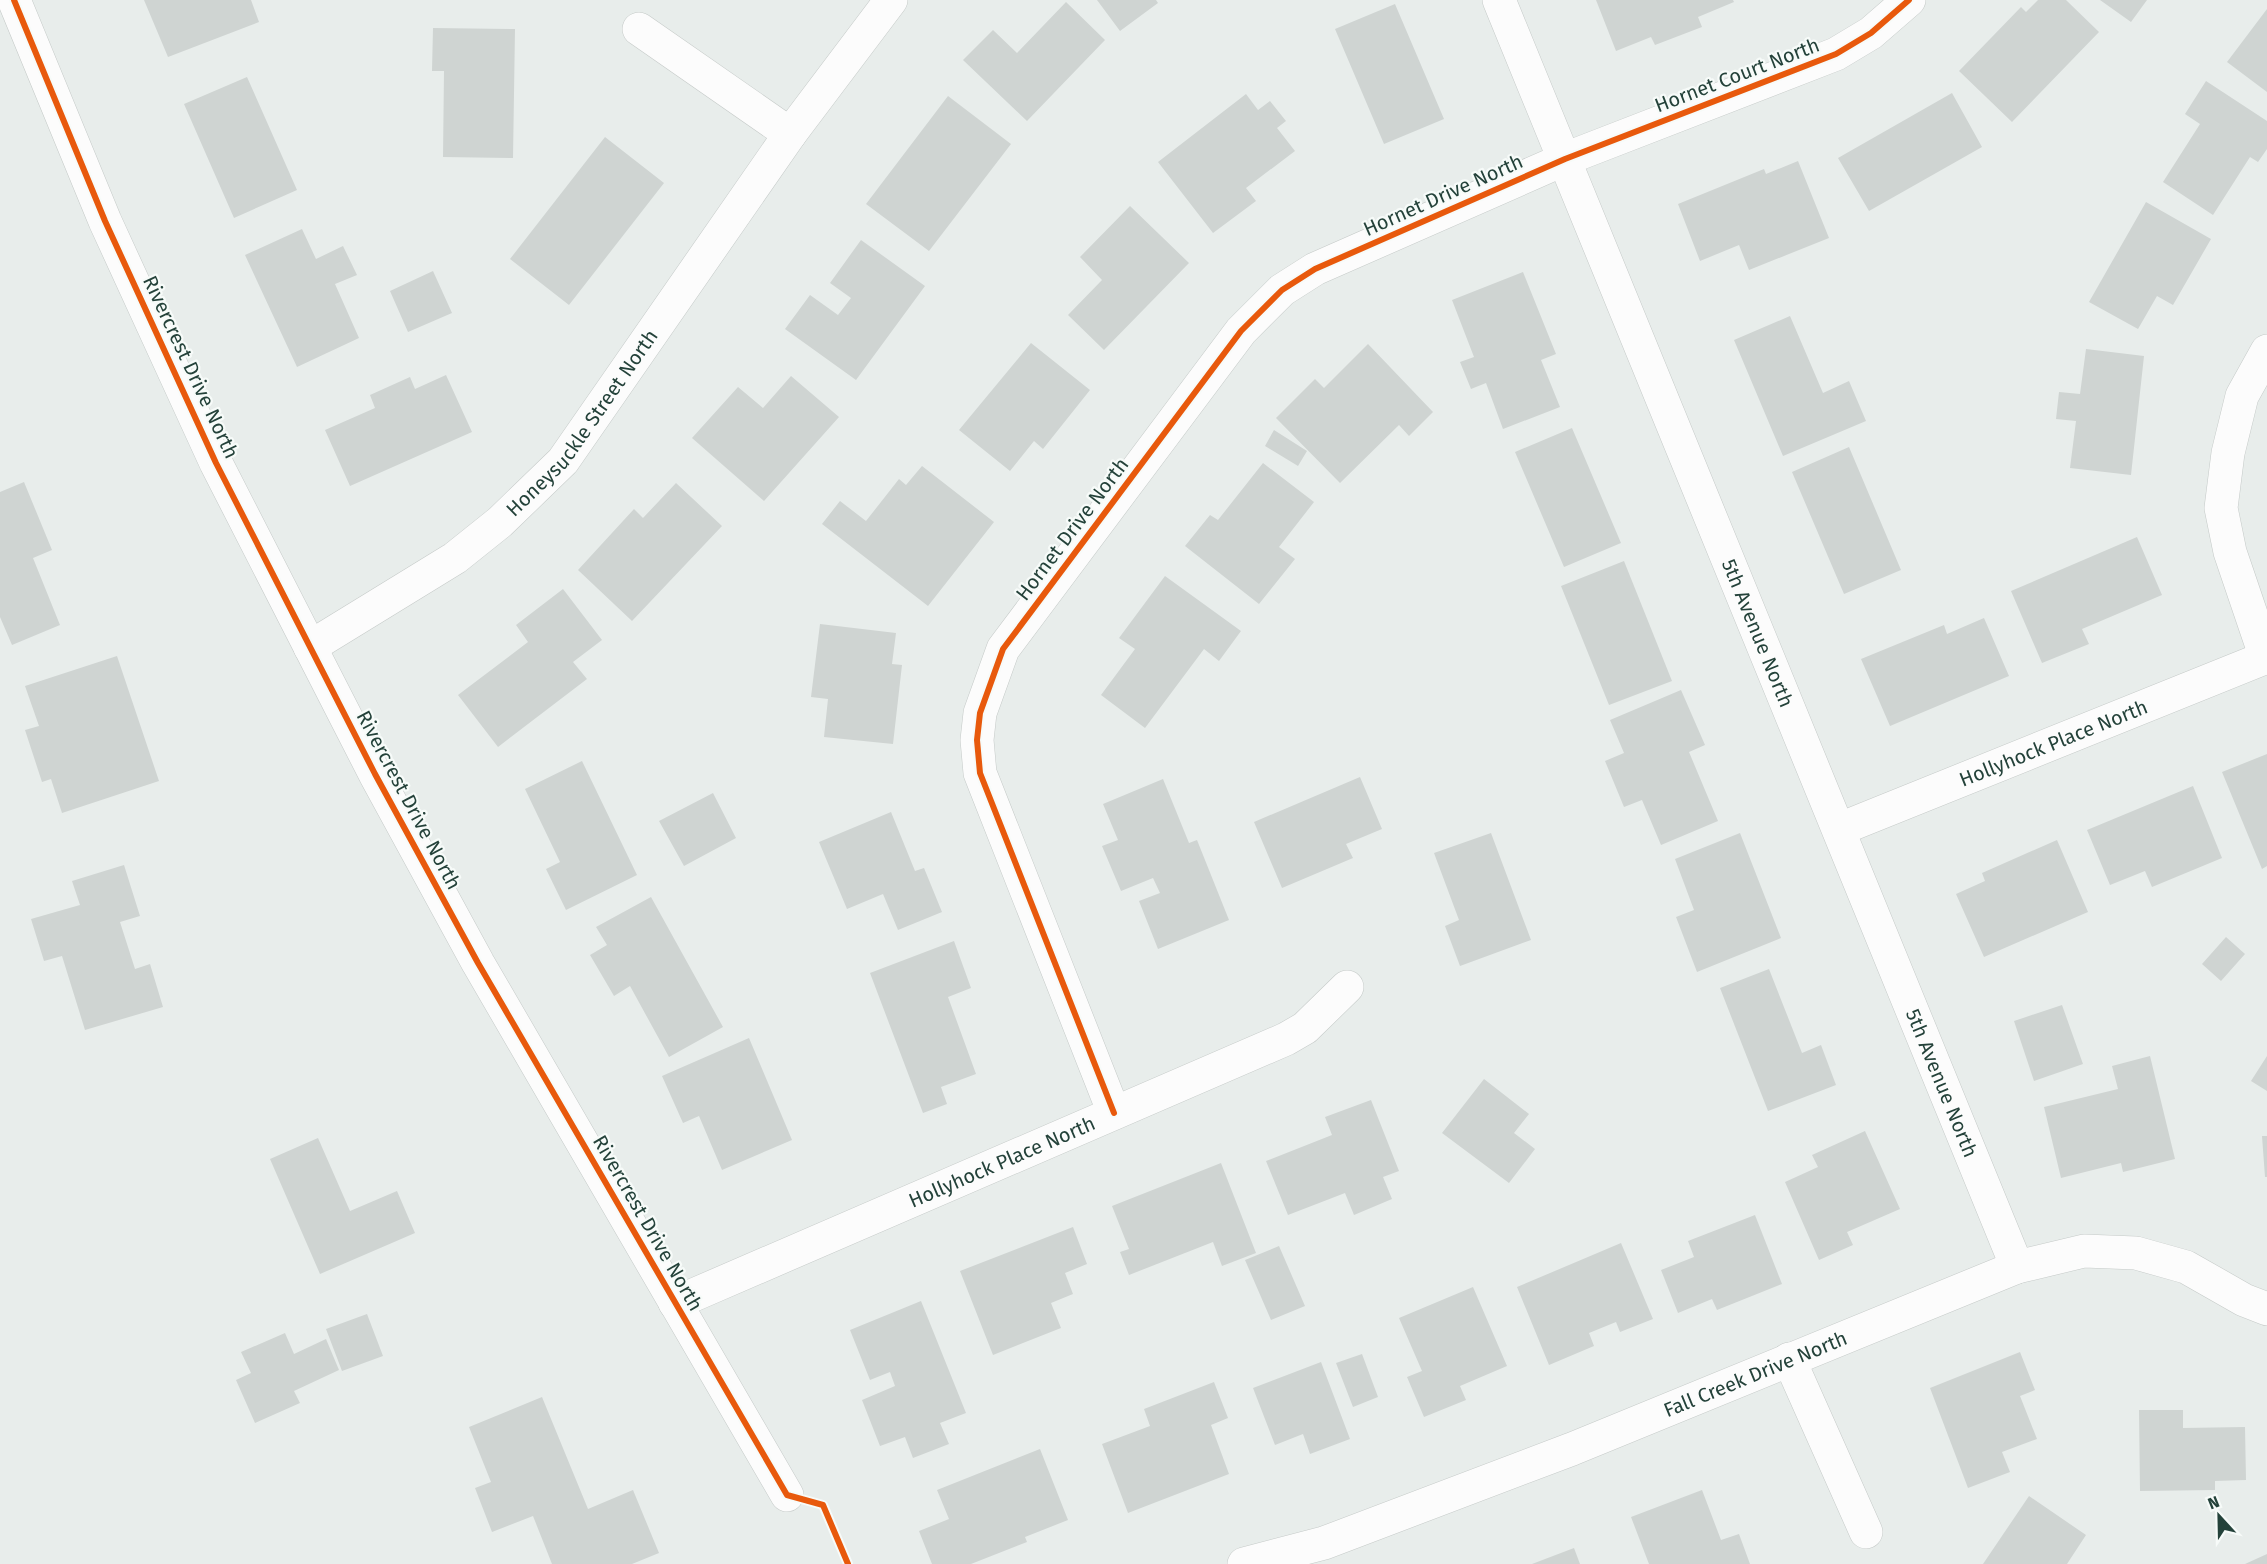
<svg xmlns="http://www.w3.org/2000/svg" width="2267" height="1564" viewBox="0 0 2267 1564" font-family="'Fira Sans',sans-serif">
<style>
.building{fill:#cfd4d2}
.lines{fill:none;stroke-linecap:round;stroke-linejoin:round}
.minor-casing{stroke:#c5cac8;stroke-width:34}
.minor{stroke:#fcfcfc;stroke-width:33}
.cycleway-casing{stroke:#f7fbf9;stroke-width:10}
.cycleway{stroke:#e8590c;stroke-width:6}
.labels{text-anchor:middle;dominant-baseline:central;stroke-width:4.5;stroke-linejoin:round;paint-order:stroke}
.street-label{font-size:20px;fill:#24423a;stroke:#f7fbf9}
</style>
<rect width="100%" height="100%" fill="#e8edeb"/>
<path class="building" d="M144,0H251L259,22L168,57Z
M1097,0H1156L1158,3L1120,31Z
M1596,0H1733L1734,2L1698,17L1702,27L1655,45L1651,37L1616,51Z
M2038,0H2066L2099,32L2012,122L1959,71L2021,7L2026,12Z
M2100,0H2147L2131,22Z
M1066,2L1105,40L1027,121L963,60L993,30L1017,53Z
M1395,4L1444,119L1384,144L1335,29Z
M2267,9V92L2227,62Z
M433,28L515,29L513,158L443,157L444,71H432Z
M247,77L297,190L234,218L184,104Z
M2206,81L2267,121V149L2258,162L2250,157L2213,215L2163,182L2200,124L2185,114Z
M1952,93L1982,147L1869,211L1838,158Z
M1246,94L1258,110L1270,101L1286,121L1277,128L1295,151L1246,188L1256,201L1213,233L1158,162Z
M948,96L1011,144L929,251L866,204Z
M605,137L664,183L569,305L510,259Z
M1798,161L1829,238L1749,270L1739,245L1700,261L1678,204L1764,169L1766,174Z
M2146,202L2211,239L2173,305L2157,296L2138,329L2089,302Z
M1130,206L1189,263L1104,350L1068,315L1102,280L1080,257Z
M302,229L316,259L343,246L357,275L335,284L359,338L297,367L245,255Z
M861,240L925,286L856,380L785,329L810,295L838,315L851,298L830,283Z
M433,271L452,313L408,332L390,291Z
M1523,272L1556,354L1541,360L1560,407L1503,429L1486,383L1471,389L1460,362L1474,357L1452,300Z
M1790,316L1823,393L1849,381L1866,421L1783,456L1734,340Z
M1031,343L1090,390L1043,449L1034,441L1010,471L959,430Z
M1368,344L1433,412L1409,436L1399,425L1340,483L1276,418L1315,379L1324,388Z
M2086,349L2144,356L2131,475L2070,468L2076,421L2056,419L2059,392L2080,394Z
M446,375L472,432L350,486L325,430L375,408L370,395L410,377L415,389Z
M791,376L839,417L764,501L692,438L738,387L763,408Z
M1572,428L1621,543L1564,567L1515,452Z
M1274,430L1307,451L1298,466L1265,446Z
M1849,447L1901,570L1844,594L1792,472Z
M1263,463L1314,502L1279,547L1295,559L1259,604L1185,546L1210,515L1218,520Z
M922,466L994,522L928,606L822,524L840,501L866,521L899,479L906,485Z
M24,482L52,550L33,558L60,625L12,645L0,617V492Z
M676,483L722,526L632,621L578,570L634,509L643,518Z
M2137,537L2162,595L2082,629L2089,644L2042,663L2011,591Z
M1624,561L1672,681L1609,705L1561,586Z
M1165,576L1241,631L1219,661L1204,649L1145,728L1101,695L1135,649L1119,638Z
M563,589L602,640L573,662L587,679L498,747L458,695L528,642L516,625Z
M1984,618L2009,676L1890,726L1861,659L1944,625L1947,634Z
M820,624L896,633L892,664L902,665L893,744L824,737L828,699L811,697Z
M117,656L159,781L62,813L51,779L42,782L25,730L39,726L25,686Z
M1681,690L1705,745L1689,752L1718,821L1661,845L1642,800L1624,807L1605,761L1624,753L1610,720Z
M2267,754V866L2262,869L2222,772Z
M582,761L637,875L566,910L546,869L560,862L525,789Z
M1360,777L1382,829L1346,844L1353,858L1282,888L1254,822Z
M1163,779L1189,843L1197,840L1229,920L1158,949L1139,901L1160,893L1153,878L1121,891L1102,846L1118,840L1103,804Z
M2193,786L2222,858L2152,887L2145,871L2110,885L2087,830Z
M713,793L736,838L684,866L659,821Z
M891,812L915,871L924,868L942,912L898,930L883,894L847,909L819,842Z
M1491,833L1531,940L1460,966L1445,926L1459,920L1434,853Z
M1740,833L1781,938L1697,972L1676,917L1694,910L1675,859Z
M2057,840L2088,912L1984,957L1956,894L1985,881L1982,873Z
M124,865L140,916L120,922L135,969L150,964L163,1007L85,1030L62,956L44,961L31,919L80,905L72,881Z
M651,897L723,1027L669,1057L630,986L614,996L590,955L607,945L596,927Z
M2226,937L2245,954L2221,981L2202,964Z
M954,941L971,988L948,997L976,1074L941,1087L947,1104L923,1113L870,973Z
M1769,969L1802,1053L1821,1045L1836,1085L1768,1111L1720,988Z
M2062,1005L2083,1064L2034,1081L2014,1021Z
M749,1038L792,1140L722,1170L699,1116L683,1123L662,1076Z
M2150,1056L2175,1159L2123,1172L2121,1163L2061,1178L2044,1107L2118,1089L2112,1066Z
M2267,1056V1091L2251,1081Z
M1484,1079L1529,1114L1514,1133L1535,1149L1509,1183L1442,1133Z
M1371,1100L1399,1171L1383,1177L1392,1199L1354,1215L1345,1193L1288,1215L1266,1161L1332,1135L1325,1117Z
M1865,1131L1900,1209L1847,1232L1853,1245L1819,1260L1785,1182L1818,1167L1812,1155Z
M2262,1136H2267V1177H2265Z
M318,1138L350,1211L397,1191L415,1233L320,1274L270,1159Z
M1221,1163L1256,1253L1222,1266L1213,1242L1129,1275L1120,1252L1129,1249L1112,1206Z
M1755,1215L1782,1284L1717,1310L1712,1299L1678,1313L1661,1270L1694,1257L1688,1241Z
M1073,1227L1087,1264L1065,1273L1073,1294L1051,1303L1061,1328L993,1355L960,1271Z
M1621,1243L1653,1319L1620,1332L1616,1322L1589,1333L1594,1346L1549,1365L1517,1287Z
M1279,1246L1305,1306L1271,1320L1245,1260Z
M1473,1287L1507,1366L1460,1386L1466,1400L1424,1417L1407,1377L1422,1371L1399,1318Z
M921,1301L966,1413L940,1423L949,1444L913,1458L905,1437L880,1446L862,1400L895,1386L890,1372L870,1380L850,1330Z
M367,1314L383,1356L342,1371L326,1329Z
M285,1333L294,1354L326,1339L339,1370L294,1391L300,1403L255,1423L236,1380L251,1373L241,1352Z
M2020,1352L2035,1390L2020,1396L2037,1439L2002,1452L2010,1472L1968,1488L1930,1388Z
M1362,1354L1378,1397L1353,1407L1336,1363Z
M1321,1362L1350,1439L1310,1454L1303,1434L1275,1445L1253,1388Z
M1214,1382L1228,1418L1211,1425L1229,1474L1128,1513L1102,1444L1150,1426L1144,1409Z
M542,1397L588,1509L633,1490L659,1553L632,1564H552L533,1516L492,1532L475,1488L491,1482L469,1427Z
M2139,1410H2183V1428L2245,1427L2246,1480L2215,1481V1490L2140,1491Z
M1040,1449L1068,1520L1025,1537L1027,1542L971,1564H932L919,1531L949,1519L937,1490Z
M1702,1490L1721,1540L1739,1534L1750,1564H1649L1631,1517Z
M2029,1496L2086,1535L2067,1564H1983Z
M1574,1548L1580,1564H1532Z
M2267,1554V1564H2245Z"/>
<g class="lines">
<g class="minor-casing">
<g id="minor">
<path d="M14,0L105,221L216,463L375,774L478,963L787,1495"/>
<path id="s1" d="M1499,0L2017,1267"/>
<path d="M639,29L790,134"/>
<path id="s2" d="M310,647L455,558L500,522L563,461L790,134L891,0"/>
<path d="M2266,658L2230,552L2221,508L2228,453L2242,396L2267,351"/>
<path id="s3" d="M1840,829L2267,657"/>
<path d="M1114,1113L980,773L977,740L980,713L1003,649L1241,331L1282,290L1315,269L1565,159L1836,54L1871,33L1909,0"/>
<path id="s4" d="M675,1303L1286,1039L1305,1028L1347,987"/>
<path d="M1789,1359L1866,1532"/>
<path id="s5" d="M1244,1564L1324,1543L1572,1449L2017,1267L2084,1251L2136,1253L2186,1267L2244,1300L2267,1309"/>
</g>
</g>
<use href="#minor" class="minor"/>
<g class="cycleway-casing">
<path id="cycleway" d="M14,0L105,221L216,463L375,774L478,963L787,1495L823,1505L848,1564
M1114,1113L980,773L977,740L980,713L1003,649L1241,331L1282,290L1315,269L1565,159L1836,54L1871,33L1909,0"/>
</g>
<use href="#cycleway" class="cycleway"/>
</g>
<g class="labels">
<g class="street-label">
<text transform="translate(1737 75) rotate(-21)">Hornet Court North</text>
<text transform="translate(1443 195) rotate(-24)">Hornet Drive North</text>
<text transform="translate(191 367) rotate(65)">Rivercrest Drive North</text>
<text stroke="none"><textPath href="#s2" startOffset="357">Honeysuckle Street North</textPath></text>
<text transform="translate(1072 529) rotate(-53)">Hornet Drive North</text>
<text stroke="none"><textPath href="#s1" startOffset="684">5th Avenue North</textPath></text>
<text stroke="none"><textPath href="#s3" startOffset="230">Hollyhock Place North</textPath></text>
<text transform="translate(409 800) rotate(62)">Rivercrest Drive North</text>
<text stroke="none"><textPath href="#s1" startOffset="1170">5th Avenue North</textPath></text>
<text stroke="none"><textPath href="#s4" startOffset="356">Hollyhock Place North</textPath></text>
<text transform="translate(648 1223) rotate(60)">Rivercrest Drive North</text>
<text stroke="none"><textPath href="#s5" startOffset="546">Fall Creek Drive North</textPath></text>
</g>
</g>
<g transform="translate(2219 1516) rotate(338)" stroke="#f7fbf9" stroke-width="4.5" paint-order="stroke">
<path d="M0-4.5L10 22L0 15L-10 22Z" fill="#24423a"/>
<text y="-9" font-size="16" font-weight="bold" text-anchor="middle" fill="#24423a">N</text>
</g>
</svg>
